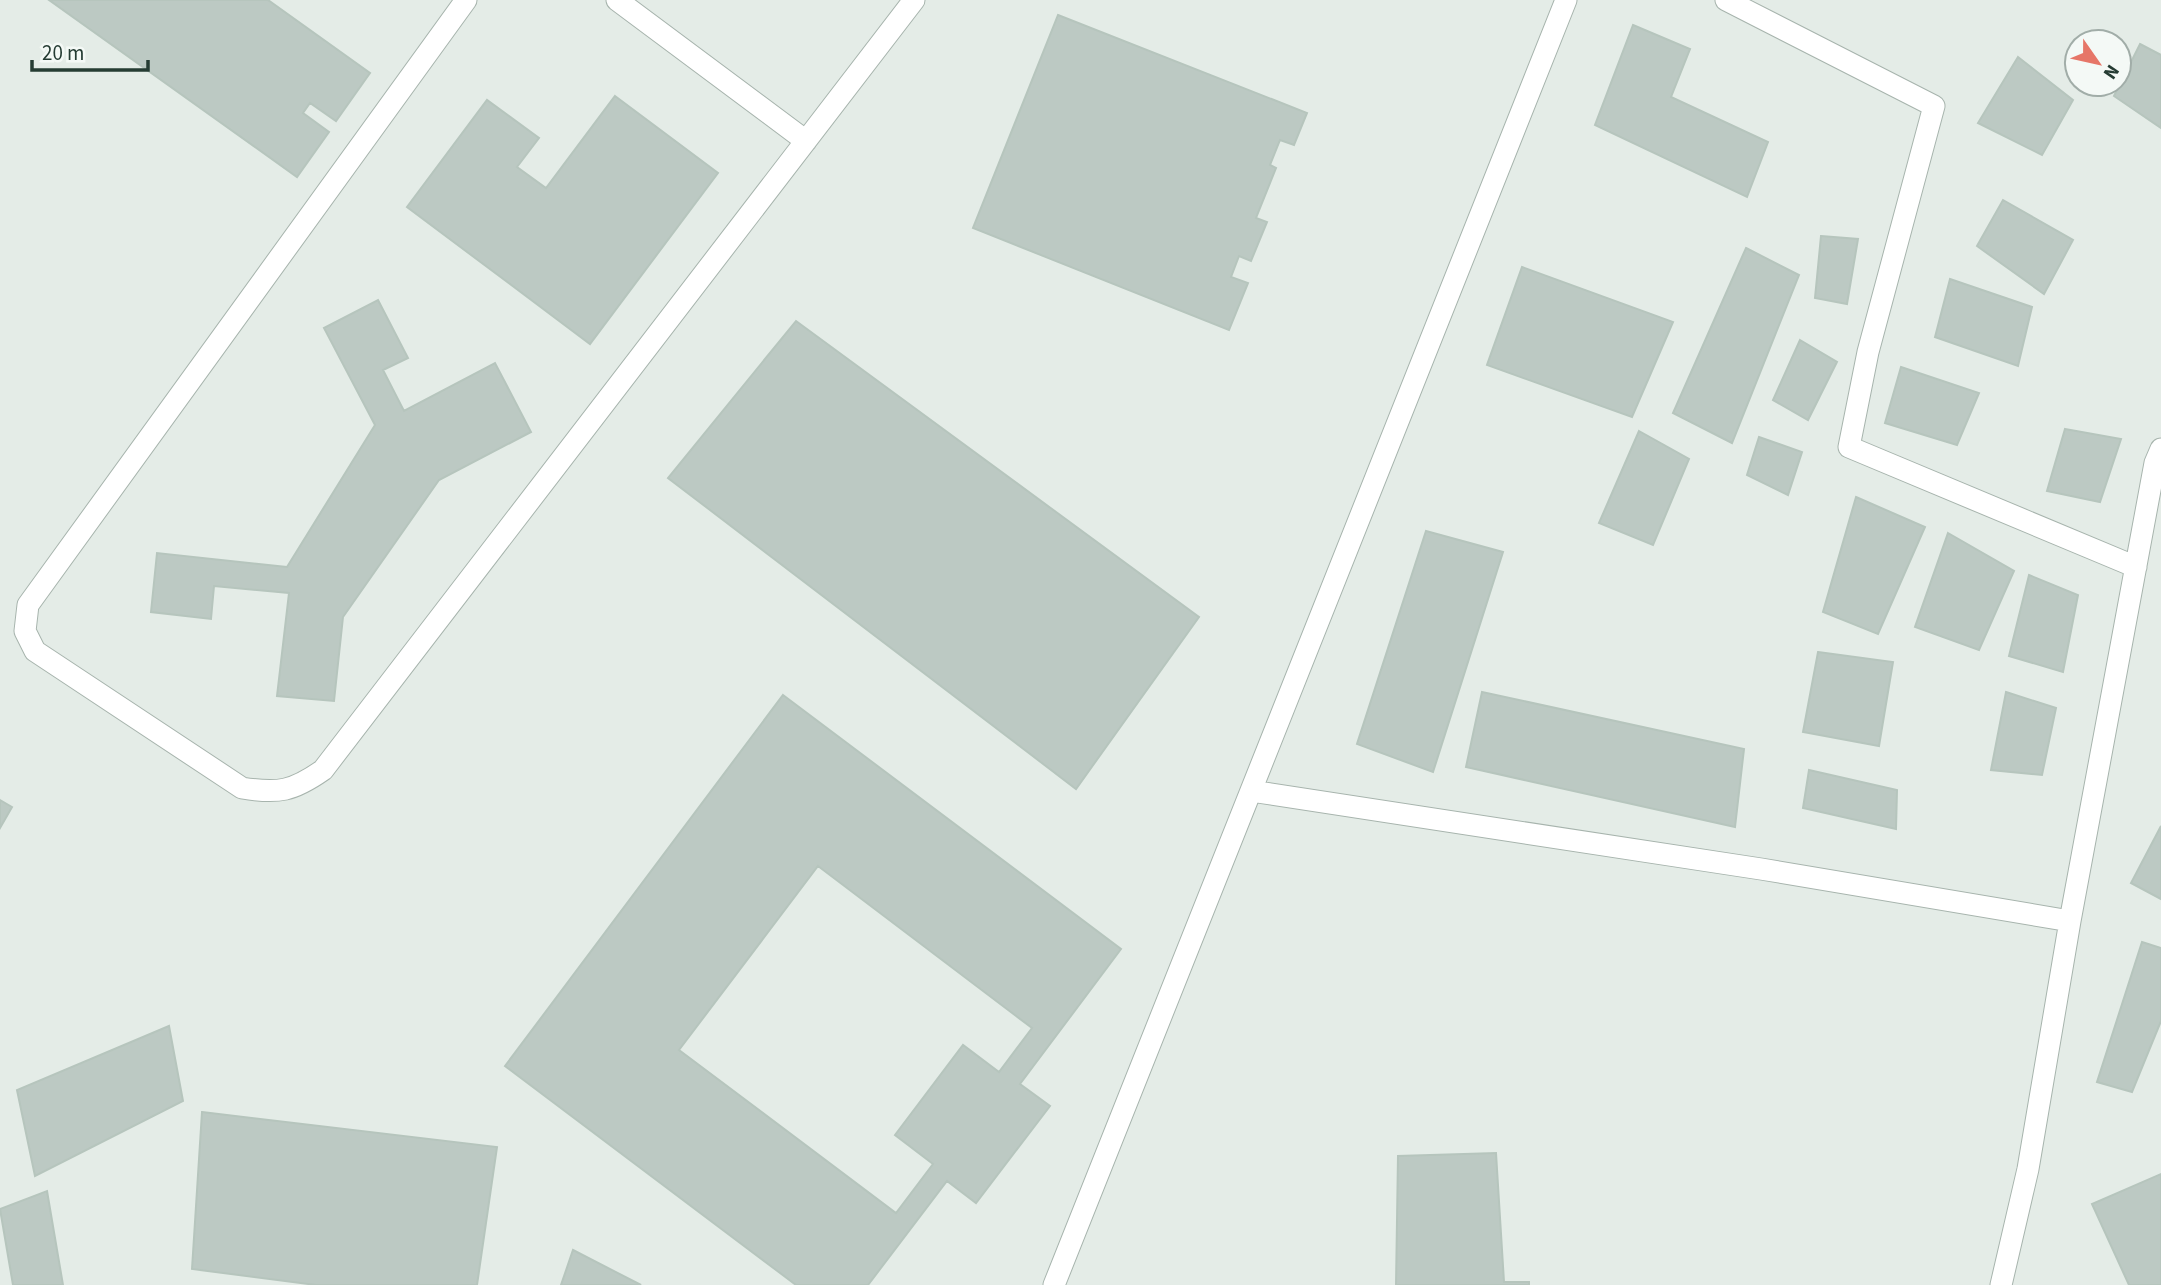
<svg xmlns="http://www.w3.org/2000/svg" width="2161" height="1285" viewBox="0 0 2161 1285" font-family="'Source Sans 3',sans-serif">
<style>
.building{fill:#bcc9c3;stroke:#b6c5bd;stroke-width:2;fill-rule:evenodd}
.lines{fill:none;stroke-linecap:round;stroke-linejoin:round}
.minor-casing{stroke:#a7b4ad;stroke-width:23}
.minor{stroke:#fff;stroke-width:21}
</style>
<rect width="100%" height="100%" fill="#e4ece7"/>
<path class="building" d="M49,0H268L370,73L336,121L310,103L303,113L329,132L297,177Z
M1058,15L1307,113L1294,145L1280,140L1270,165L1276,168L1256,218L1267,222L1251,261L1239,256L1231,277L1248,283L1229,330L973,228Z
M1633,25L1690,49L1671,97L1768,142L1747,197L1595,125Z
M2140,44L2161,55V128L2114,96Z
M2018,57L2073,100L2042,155L1978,123Z
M615,96L718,173L590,344L407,207L487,100L539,138L517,167L546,188Z
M2003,200L2073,240L2044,294L1977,246Z
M1821,236L1858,239L1847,304L1815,298Z
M1746,248L1799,275L1732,443L1673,413Z
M1522,267L1673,322L1632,417L1487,365Z
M1950,279L2032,307L2018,366L1935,337Z
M378,300L408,358L383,370L404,411L495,363L531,432L439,480L343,617L334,701L277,696L289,593L214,586L211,619L151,612L157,553L287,567L375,425L324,328Z
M796,321L1199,617L1076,789L668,478Z
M1800,340L1837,362L1808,420L1773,400Z
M1901,367L1979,393L1957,445L1885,423Z
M2065,429L2121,439L2100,502L2047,491Z
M1639,431L1689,459L1653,545L1599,523Z
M1759,437L1802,452L1788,495L1747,475Z
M1856,497L1925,527L1878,634L1823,612Z
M1426,531L1503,552L1433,772L1357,744Z
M1948,533L2014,571L1979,650L1915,627Z
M2029,575L2078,595L2063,672L2009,656Z
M1818,652L1893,662L1879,746L1803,732Z
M1482,692L1744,749L1735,827L1466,767Z
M2006,692L2056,708L2042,775L1991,770Z
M783,695L1121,949L1020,1084L1050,1106L976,1203L947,1181L868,1285H796L505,1066ZM818,866L1032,1028L999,1072L963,1045L895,1135L933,1164L896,1213L679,1050Z
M1809,770L1897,790L1896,829L1803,808Z
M0,800L12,807L0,828Z
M2161,826V899L2131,883Z
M2142,942L2161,948V1021L2132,1092L2097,1082Z
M169,1026L183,1101L35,1176L17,1090Z
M202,1112L497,1147L477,1285H316L192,1269Z
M1496,1153L1504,1282H1529V1285H1396L1398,1156Z
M2161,1174V1285H2129L2092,1204Z
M47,1191L63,1285H13L0,1209Z
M573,1250L641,1285H561Z"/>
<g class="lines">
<g class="minor-casing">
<path id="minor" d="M466,0L28,605L25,631L35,651L242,788C279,794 293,791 323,770L914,0
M617,0L806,141
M1726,0L1934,106L1868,352L1849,447L2136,567
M1251,791L1761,869L2070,921
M1054,1285L1566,0
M2001,1285L2028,1169L2070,921L2155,463L2161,449"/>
</g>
<use href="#minor" class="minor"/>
</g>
<g transform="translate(2098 63) rotate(124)"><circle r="33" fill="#f4f9f6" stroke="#a1ada8" stroke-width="2"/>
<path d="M0-5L12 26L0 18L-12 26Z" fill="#e67668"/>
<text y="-10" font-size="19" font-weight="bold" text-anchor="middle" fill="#253c33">N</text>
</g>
<path d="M32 60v10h116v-10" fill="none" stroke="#253c33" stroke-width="3.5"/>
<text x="42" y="60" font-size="21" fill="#253c33" stroke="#f4f9f6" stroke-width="5" paint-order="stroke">20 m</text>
</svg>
